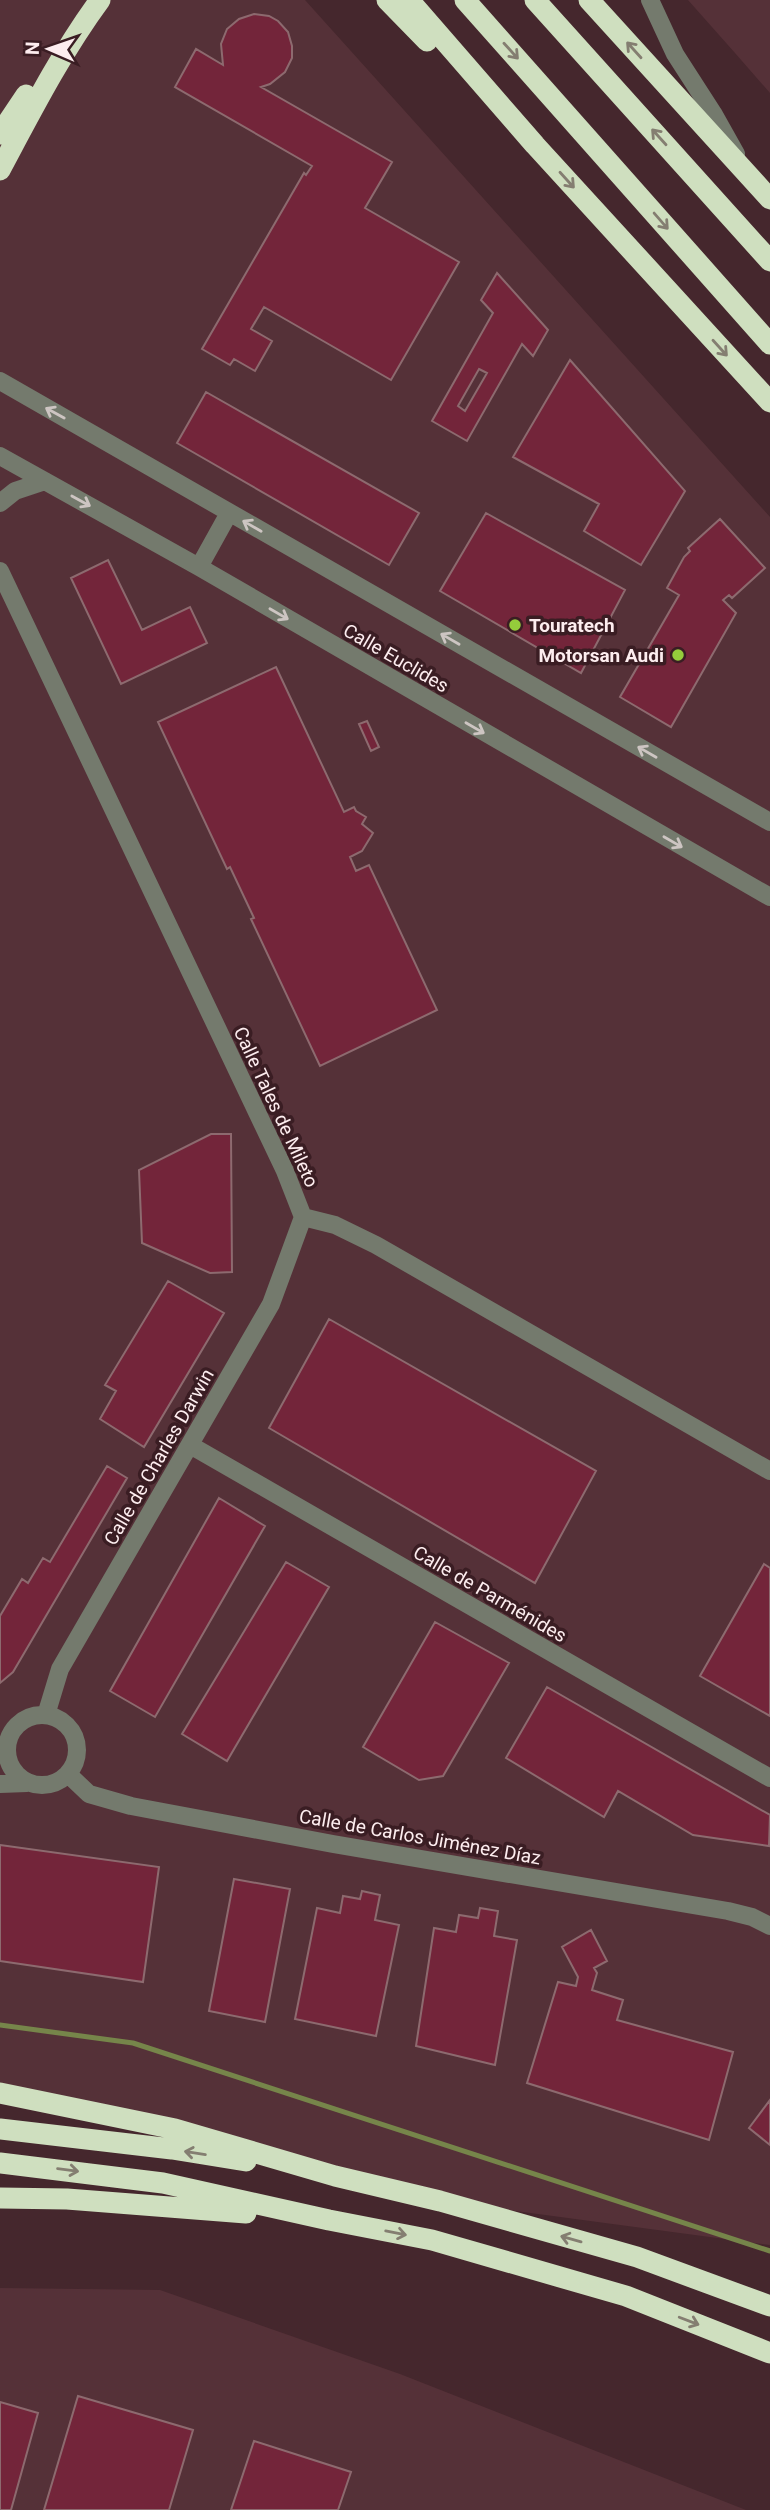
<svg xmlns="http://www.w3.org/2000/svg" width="770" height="2510" viewBox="0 0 770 2510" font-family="Roboto,sans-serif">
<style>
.built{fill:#553138}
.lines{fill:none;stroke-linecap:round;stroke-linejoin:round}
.stream{stroke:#76854a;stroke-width:5}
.building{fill:#73253a;stroke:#8d6a6f;stroke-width:2;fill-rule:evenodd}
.minor{stroke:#747a6d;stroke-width:18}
.highway{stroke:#cfdfbf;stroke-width:21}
.oneway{stroke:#847e71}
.oneway2{stroke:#cdc5c2}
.poi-dot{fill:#95cc3b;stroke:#3a1d23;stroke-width:2.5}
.labels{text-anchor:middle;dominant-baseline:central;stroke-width:7;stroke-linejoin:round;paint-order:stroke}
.poi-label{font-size:19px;font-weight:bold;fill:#fdedef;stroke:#3a1d23;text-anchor:start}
.street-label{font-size:19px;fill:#fdedef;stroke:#3a1d23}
</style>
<rect width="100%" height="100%" fill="#45272d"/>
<path class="built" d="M0,0H305L770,517V2245L440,2201L0,2093Z
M688,0H770V93L735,53Z
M0,2288L160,2290L400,2374L746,2510H0Z"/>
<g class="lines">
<path class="stream" d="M0,2025L133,2043L770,2251"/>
</g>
<path class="building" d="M254,14L269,16L278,21L288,32L292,46V58L285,72L270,84L261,87L392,162L365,208L459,262L391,380L264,307L251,329L272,341L255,371L234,359L230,365L202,349L304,173L306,175L312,166L175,87L196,49L223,65L221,44L227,29L239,19Z
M497,273L548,330L533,356L522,344L467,441L432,421L493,313L481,300ZM479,369L487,373L465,411L458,406Z
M570,360L685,491L641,565L584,531L599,504L513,457Z
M206,392L419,513L389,565L177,443Z
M486,513L625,590L581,673L440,591Z
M720,519L765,568L732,598L729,595L723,600L736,613L671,727L620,697L679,595L667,588L684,557L690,551L688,548Z
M108,560L142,630L190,607L207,643L121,684L71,578Z
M276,667L344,812L354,807L356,811L366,817L362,824L373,833L362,851L350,857L356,871L369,865L437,1010L320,1066L251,919L254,918L230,867L227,869L158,722Z
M367,721L379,747L371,751L359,724Z
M211,1134H231L232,1272L210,1273L142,1243L139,1170Z
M168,1281L224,1313L144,1447L100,1419L116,1391L105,1385Z
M329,1319L596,1471L535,1583L269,1428Z
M107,1466L127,1478L13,1672L0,1683V1616L22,1579L28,1583L43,1558L50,1562Z
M219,1498L265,1526L155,1717L110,1691Z
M286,1562L329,1587L227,1761L182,1734Z
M764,1564L770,1568V1716L700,1676Z
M435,1622L509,1663L443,1776L419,1780L363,1747Z
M547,1687L770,1815L769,1846L693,1835L618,1791L604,1817L506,1758Z
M0,1845L159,1867L143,1982L0,1961Z
M234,1879L290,1889L265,2022L209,2011Z
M362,1891L380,1895L375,1920L399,1925L376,2036L295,2019L317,1908L340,1913L343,1896L360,1899Z
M480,1908L498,1911L494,1936L517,1940L495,2065L416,2046L434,1928L456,1932L459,1915L478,1918Z
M591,1930L607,1961L594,1968L597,1973L592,1990L623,2000L617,2020L733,2052L709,2140L527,2083L558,1982L576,1986L578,1977L562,1947Z
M770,2100V2145L749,2128Z
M78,2396L193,2430L169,2510H44Z
M0,2402L38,2413L11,2510H0Z
M254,2441L351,2472L338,2510H231Z"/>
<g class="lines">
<path class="minor" d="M650,0L675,54L713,113L736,154
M0,381L770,822
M0,456L199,567L770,897
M0,503L15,491L45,481
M199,567L229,513
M0,571L285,1171L303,1217L335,1225L376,1245L770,1471
M190,1445L770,1778
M7 1750a35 35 0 1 1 70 0a35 35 0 1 1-70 0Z
M46,1715L60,1669L271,1304L303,1217
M69,1775L89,1794L131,1806L333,1844L728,1911L752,1917L770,1926
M0,1784L27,1783"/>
<path class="highway" d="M387,0L427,41
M409,0L535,145L770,402
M465,0L770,344
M535,0L770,261
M589,0L770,199
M0,134L26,95
M0,170C31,112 61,53 100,0
M0,2093L175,2129L335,2176L440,2201L637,2257L770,2306
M0,2129L172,2149L246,2161
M0,2163L163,2183L329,2220L432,2240L626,2296L770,2353
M0,2198L67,2199L246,2213"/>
</g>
<defs><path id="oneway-shaft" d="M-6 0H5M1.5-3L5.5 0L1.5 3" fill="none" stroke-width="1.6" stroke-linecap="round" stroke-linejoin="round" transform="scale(1.75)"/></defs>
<g class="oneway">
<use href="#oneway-shaft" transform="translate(634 50) rotate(-132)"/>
<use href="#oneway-shaft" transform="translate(511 51) rotate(48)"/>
<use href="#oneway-shaft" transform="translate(659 137) rotate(-132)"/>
<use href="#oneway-shaft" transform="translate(567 180) rotate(48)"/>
<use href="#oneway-shaft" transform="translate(661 221) rotate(49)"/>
<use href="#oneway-shaft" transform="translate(720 348) rotate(48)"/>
<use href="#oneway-shaft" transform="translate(195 2153) rotate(-171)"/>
<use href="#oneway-shaft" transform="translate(68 2170) rotate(7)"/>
<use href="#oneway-shaft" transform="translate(396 2233) rotate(11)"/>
<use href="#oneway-shaft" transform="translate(571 2239) rotate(-164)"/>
<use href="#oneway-shaft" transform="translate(689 2321) rotate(21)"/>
</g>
<g class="oneway2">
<use href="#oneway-shaft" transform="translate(55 413) rotate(-151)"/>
<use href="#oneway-shaft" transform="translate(81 501) rotate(29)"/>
<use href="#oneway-shaft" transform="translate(252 526) rotate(-150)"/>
<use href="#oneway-shaft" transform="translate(279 614) rotate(30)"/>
<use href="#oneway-shaft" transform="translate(450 639) rotate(-150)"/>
<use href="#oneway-shaft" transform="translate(475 728) rotate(30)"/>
<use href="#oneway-shaft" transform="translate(647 752) rotate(-150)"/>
<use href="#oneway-shaft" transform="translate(673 842) rotate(30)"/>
</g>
<g class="poi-dot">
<circle cx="515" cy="625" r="7"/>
<circle cx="678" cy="655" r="7"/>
</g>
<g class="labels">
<g class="poi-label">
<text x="529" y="625">Touratech</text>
<text x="664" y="655" text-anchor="end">Motorsan Audi</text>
</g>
<g class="street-label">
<text transform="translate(396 658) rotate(30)">Calle Euclides</text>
<text transform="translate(276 1107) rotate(65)">Calle Tales de Mileto</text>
<text transform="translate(159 1457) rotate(-60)">Calle de Charles Darwin</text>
<text transform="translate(490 1594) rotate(30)">Calle de Parménides</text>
<text transform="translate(420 1837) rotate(10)">Calle de Carlos Jiménez Díaz</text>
</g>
</g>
<g transform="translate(49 49) rotate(272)" stroke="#3a1d23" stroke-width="5" paint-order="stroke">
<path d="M0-5L12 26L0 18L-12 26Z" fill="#fdedef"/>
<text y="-10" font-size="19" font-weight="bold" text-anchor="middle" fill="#fdedef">N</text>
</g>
</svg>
